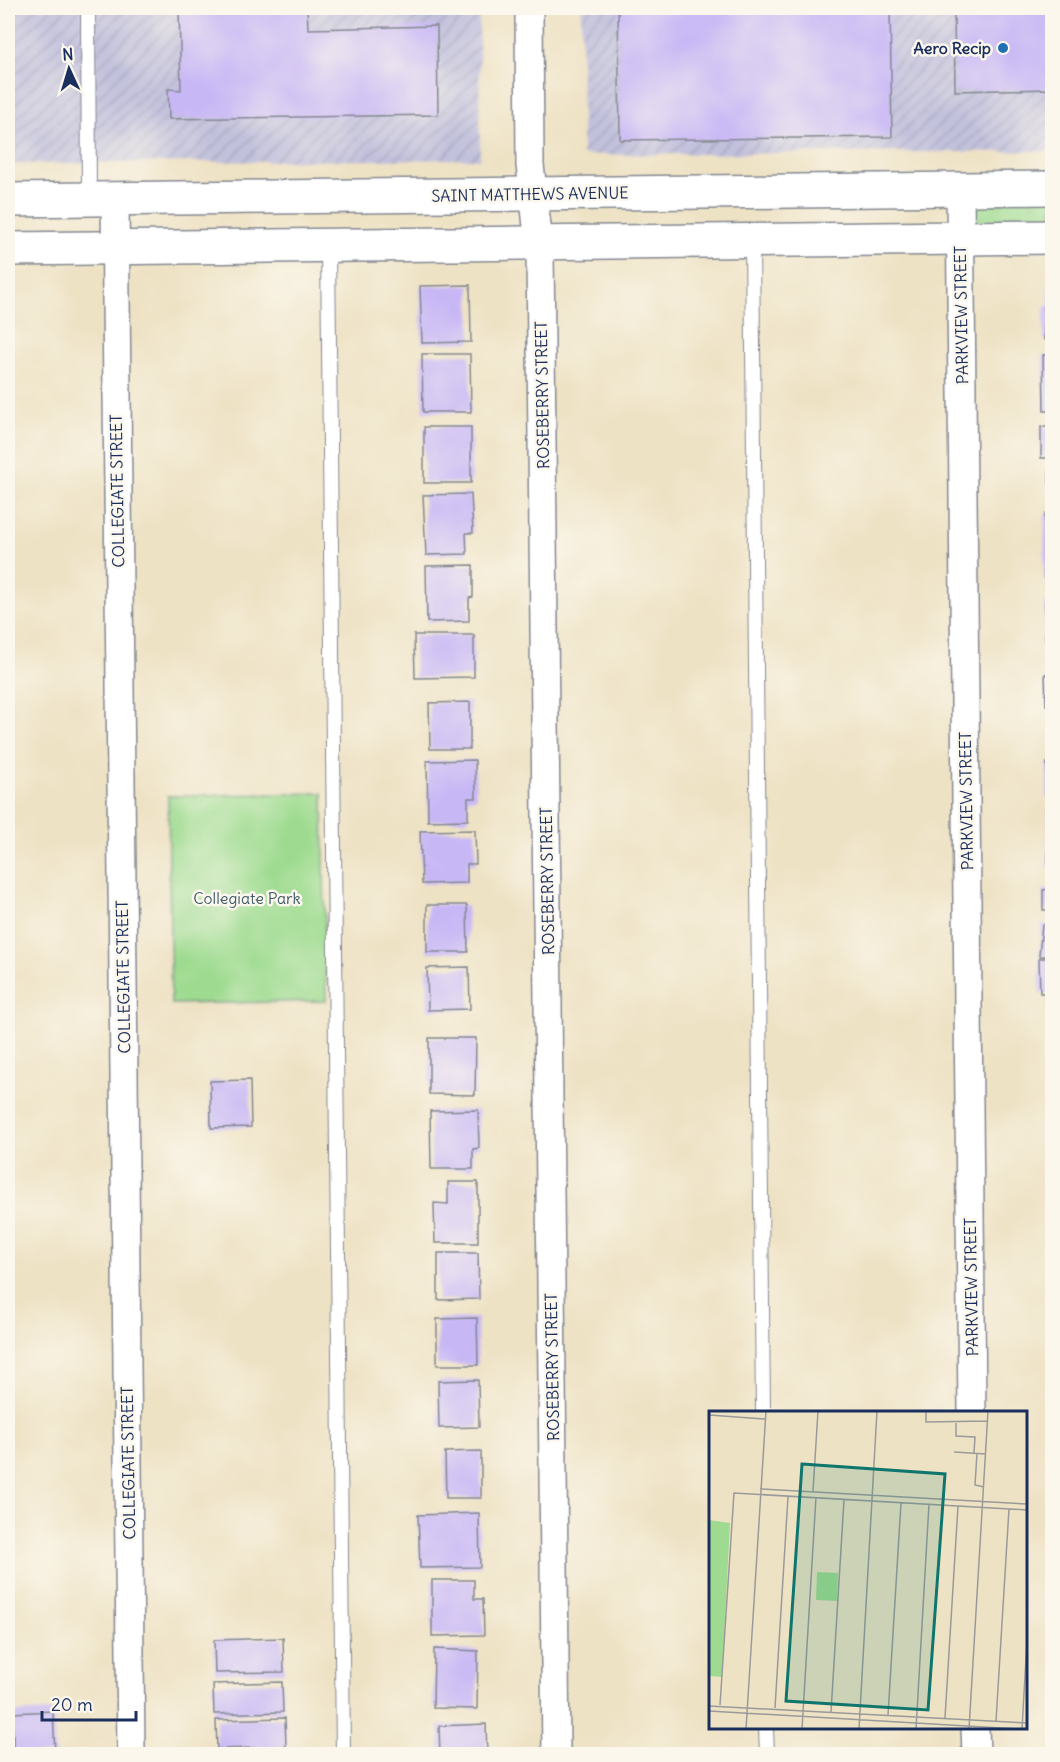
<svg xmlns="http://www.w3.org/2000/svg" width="1060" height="1762" viewBox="0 0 1060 1762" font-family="Delius,sans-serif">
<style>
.industrial{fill:url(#industrial-furrows)}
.grass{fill:url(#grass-tufts);stroke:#5c8577;stroke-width:1.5}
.park{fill:#9edb90;stroke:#5c8577;stroke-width:1.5}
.building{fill:#c8b7f5}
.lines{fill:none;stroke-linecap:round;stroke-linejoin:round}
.service-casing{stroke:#848891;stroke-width:16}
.minor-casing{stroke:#848891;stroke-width:30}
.tertiary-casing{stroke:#848891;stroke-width:36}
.service{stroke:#fff;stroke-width:14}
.minor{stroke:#fff;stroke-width:27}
.tertiary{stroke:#fff;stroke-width:33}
.poi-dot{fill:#1f6fb2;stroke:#fbf7ec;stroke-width:2}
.labels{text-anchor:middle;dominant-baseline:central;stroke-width:5;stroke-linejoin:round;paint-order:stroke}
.poi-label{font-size:16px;font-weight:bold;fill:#1b2f5e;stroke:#fbf7ec;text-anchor:end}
.street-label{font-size:16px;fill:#1b2f5e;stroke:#fbf7ec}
.park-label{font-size:16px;fill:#3c5a6a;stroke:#fbf7ec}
.inset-road{fill:none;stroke:#9a9a9b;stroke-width:1.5}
.view{fill:#0f766e;fill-opacity:0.15;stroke:#0f766e;stroke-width:3}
.inset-edge{fill:none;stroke:#1b2f5e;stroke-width:3}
</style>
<defs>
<pattern id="industrial-furrows" width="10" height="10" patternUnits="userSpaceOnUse" patternTransform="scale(1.5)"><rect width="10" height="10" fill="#c2c1dc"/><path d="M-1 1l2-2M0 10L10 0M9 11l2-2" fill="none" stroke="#a6a6bf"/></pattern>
<pattern id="grass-tufts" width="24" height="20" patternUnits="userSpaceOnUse" patternTransform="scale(1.5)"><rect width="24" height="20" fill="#9edb90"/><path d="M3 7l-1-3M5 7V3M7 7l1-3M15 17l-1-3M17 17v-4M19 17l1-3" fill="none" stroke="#88bc7f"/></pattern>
</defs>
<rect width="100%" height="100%" fill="#fbf7ec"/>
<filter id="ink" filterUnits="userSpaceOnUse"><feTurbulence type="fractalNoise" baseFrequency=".0167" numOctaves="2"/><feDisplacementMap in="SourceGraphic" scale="12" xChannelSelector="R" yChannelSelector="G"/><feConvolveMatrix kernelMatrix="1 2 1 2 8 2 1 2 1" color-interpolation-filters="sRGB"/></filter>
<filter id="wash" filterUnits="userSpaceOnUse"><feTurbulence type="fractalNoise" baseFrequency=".008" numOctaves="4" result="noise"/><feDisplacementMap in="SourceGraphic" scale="24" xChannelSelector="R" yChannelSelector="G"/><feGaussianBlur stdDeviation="1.35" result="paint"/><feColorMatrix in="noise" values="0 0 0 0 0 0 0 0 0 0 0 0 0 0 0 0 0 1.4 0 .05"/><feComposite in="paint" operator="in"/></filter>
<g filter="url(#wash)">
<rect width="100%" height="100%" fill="#eee2c4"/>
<path class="industrial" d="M8,8H479L480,159L8,164Z
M581,8H1052V151L582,155Z"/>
<path class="grass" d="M1052,188V237L960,238V189Z"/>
<path class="park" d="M323,793L326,1001L171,1004L168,796Z"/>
<g id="blocks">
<path class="building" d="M179,8H307L308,29L437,26L438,115L169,119L168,89L181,90Z
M618,8H890L892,137L620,140Z
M954,8H1052V89L955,91Z
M1049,282H1052V340H1044V306H1049Z
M470,285L471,342L422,343L420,286Z
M422,354H470L471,412H423Z
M1043,355H1052V411H1044Z
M424,427H471V483H424Z
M1041,427H1052V484H1049V458H1041Z
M471,494L473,533H466L467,554L426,555L423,495Z
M1045,514H1052V579H1044Z
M473,565V597L469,598V621L427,622L426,566Z
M1045,603H1052V639H1045Z
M414,635H474V677L415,678Z
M1045,674H1052V704L1046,705Z
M470,702V749H430L429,703Z
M475,760L476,798H468V820L428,821L427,761Z
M1047,763H1052V797H1047Z
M1048,809H1052V868H1048Z
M475,830L476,864H467V883L422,884L420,831Z
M1052,889V921H1049V910H1043V890Z
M427,905H467L468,952H427Z
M1052,924V956H1039L1042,925Z
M1039,958H1052V993H1040Z
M469,967L470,1009L428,1010L427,968Z
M429,1038H476L475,1095L429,1094Z
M250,1080L251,1127L211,1128L210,1081Z
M478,1110L479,1148L473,1149V1169H431L430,1111Z
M448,1182H478V1243H435L434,1203L448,1204Z
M438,1253H478L479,1299L438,1300Z
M477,1318L478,1365H437V1319Z
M478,1380L479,1427L439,1428L438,1381Z
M481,1451V1498H446L445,1452Z
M479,1513L480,1567L420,1568L418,1515Z
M432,1580H474V1599H483L484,1635L432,1636Z
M283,1638L284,1672L215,1673L214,1640Z
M434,1649L478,1651L477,1709L433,1708Z
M282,1682L283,1712L214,1714L213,1684Z
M53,1711L55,1754H14L12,1713Z
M285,1718L286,1747L217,1749L216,1720Z
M486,1724L487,1754H440L439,1726Z"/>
</g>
</g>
<g filter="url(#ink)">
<use href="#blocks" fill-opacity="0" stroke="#848891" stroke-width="1.5"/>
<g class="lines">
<g class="service-casing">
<path id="service" d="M88,8L89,199
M752,240L763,1412
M328,246L343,1754
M766,1728L767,1754"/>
</g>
<g class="minor-casing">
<path id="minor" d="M529,8L530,165L540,252L556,1754
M960,189L972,1412
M115,199L131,1754
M975,1728L976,1754"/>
</g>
<g class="tertiary-casing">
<path id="tertiary" d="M8,200L1052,188
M8,249L1052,237"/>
</g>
<use href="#service" class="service"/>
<use href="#minor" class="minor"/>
<use href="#tertiary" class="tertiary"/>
</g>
</g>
<circle class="poi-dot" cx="1003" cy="48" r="6"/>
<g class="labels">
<g class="poi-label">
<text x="991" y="48">Aero Recip</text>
</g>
<g class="street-label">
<text transform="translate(530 194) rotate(-1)">SAINT MATTHEWS AVENUE</text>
<text transform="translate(961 315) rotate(-91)">PARKVIEW STREET</text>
<text transform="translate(542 395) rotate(-91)">ROSEBERRY STREET</text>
<text transform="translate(117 491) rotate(-91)">COLLEGIATE STREET</text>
<text transform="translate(966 801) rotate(-91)">PARKVIEW STREET</text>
<text transform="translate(547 881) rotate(-91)">ROSEBERRY STREET</text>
<text transform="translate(123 977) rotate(-91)">COLLEGIATE STREET</text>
<text transform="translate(971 1287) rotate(-91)">PARKVIEW STREET</text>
<text transform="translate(552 1367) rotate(-91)">ROSEBERRY STREET</text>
<text transform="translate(128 1463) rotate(-91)">COLLEGIATE STREET</text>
</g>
<g class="park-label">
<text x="247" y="898">Collegiate Park</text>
</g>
</g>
<g transform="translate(709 1411)">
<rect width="318" height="318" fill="#eee2c4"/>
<path d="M0,109L21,112L13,266L0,265ZM108,161L129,162L128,190L107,189Z" fill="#9edb90"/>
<path class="inset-road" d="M217,0V11L279,10M0,4L56,8M247,12V25L266,26L265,42M245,41L277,43M268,42L266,74L275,76M51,78L318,93M104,80L109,0M11,294L25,82L318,99M0,295L318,312M66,297L79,86M0,300L309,318M122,301L135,89M179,304L192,92M236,307L249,95M287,310L300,98M37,318L57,0M93,318L107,86M150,318L168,0M207,318L220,93M260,318L279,0M313,318L318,229"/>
<path class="view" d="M93,53L236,63L219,299L77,290Z"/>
<rect width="318" height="318" class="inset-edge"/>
</g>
<rect width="1060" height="1762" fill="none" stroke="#fbf7ec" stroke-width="30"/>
<g transform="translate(69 69) rotate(356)" stroke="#fbf7ec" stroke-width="4.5" paint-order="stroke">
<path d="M0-4.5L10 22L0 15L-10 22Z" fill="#1b2f5e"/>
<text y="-9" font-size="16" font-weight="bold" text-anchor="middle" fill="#1b2f5e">N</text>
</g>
<path d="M42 1711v9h94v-9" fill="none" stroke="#1b2f5e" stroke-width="3"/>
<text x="51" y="1711" font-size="18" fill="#1b2f5e" stroke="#fbf7ec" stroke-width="4.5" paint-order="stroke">20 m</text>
</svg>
